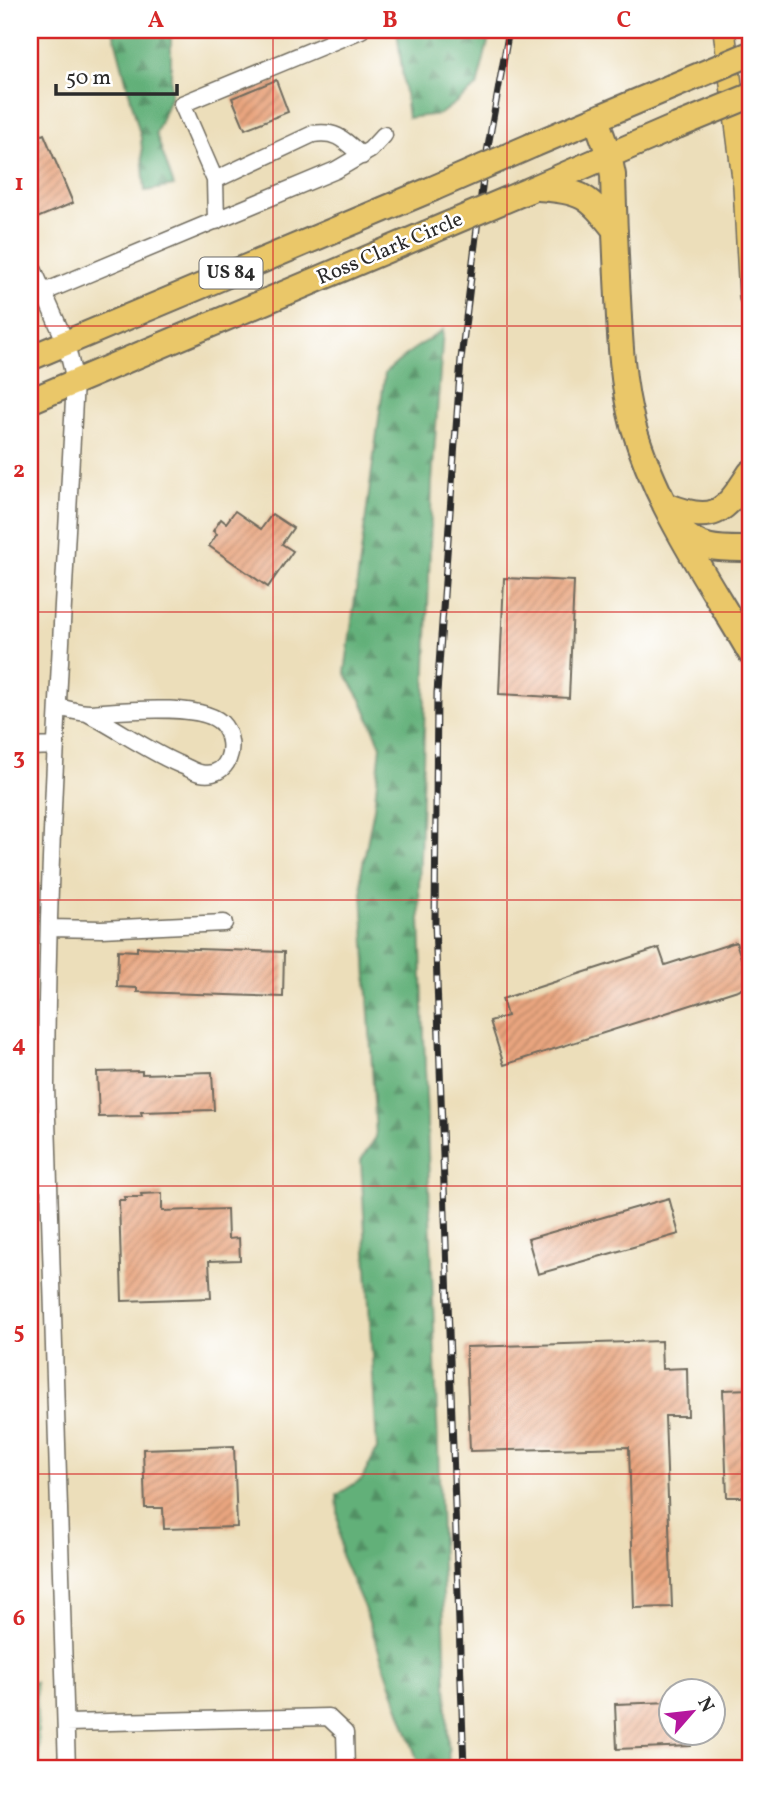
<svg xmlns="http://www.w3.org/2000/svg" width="780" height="1799" viewBox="0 0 780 1799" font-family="Vollkorn,serif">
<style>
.grass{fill:#79cc8e;stroke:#527c5c;stroke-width:2}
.forest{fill:url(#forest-firs);stroke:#466e52;stroke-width:2}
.building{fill:url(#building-hatch)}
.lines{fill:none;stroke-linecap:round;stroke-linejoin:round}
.minor-casing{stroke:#6f6a5d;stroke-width:19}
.major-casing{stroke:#6f6a5d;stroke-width:24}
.highway-casing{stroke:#6f6a5d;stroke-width:28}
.minor{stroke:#fff;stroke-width:16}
.major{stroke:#eac769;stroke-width:21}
.highway{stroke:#eac769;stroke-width:24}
.rail-casing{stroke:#2b2b2b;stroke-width:7}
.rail{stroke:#fff;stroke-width:4.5;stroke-dasharray:13;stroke-linecap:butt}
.highway-bridge-casing{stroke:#6f6a5d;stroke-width:28;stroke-linecap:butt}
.highway-bridge{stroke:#eac769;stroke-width:24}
.grid{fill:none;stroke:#d62828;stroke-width:2;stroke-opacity:0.55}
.labels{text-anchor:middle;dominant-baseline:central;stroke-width:5;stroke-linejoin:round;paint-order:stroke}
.shield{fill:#fff;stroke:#6b6b6b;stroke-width:2}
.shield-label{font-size:19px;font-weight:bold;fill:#2b2b2b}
.street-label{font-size:21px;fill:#2b2b2b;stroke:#fff}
.neatline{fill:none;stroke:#d62828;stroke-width:2.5}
.grid-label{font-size:23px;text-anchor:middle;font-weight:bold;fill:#d62828}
</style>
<defs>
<pattern id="forest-firs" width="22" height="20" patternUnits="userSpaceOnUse" patternTransform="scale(1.75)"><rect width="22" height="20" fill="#62b079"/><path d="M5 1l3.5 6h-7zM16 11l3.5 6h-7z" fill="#518f63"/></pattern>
<pattern id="building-hatch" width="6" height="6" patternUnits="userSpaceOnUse" patternTransform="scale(1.75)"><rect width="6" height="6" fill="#e9a57f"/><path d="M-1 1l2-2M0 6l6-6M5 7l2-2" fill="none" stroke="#bd8768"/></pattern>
</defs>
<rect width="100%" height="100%" fill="#fff"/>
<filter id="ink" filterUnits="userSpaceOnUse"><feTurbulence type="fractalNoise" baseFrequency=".0143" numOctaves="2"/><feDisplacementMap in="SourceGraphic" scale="14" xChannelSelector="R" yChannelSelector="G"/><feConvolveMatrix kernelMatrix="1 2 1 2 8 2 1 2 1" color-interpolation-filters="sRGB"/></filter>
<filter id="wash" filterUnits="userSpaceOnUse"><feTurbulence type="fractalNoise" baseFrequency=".00686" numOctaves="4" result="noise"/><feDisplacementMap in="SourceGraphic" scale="28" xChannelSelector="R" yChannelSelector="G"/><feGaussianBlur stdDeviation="1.57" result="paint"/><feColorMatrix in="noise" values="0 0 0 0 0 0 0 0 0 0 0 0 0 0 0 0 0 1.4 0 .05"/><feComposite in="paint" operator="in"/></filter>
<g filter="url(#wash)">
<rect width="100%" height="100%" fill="#ecdeba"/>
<path class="grass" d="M30,1682H35L40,1769H30Z"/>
<path class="forest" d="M113,30H171V95L156,134L174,186L145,191L141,138Z
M397,30H491L477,87L440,114L408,118Z
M443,330L432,482L419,889L449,1769H418V1762L363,1605L341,1555L337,1495L362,1479L377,1449L361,1160L376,1137L361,874L374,808L381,746L362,701L345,673L385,373L411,351Z"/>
<g id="blocks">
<path class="building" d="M276,80L288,112L245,129L232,98Z
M44,134L73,203L30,221V140Z
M235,511L261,529L272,514L293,528L282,544L293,551L268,587L209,546L217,534L213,531L221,519L226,523Z
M504,578L574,581L569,698L499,694Z
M736,942L750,986L504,1065L490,1021L507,1016L502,999L659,948L665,965Z
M137,947L284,952L283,997L137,992V988L117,987L118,950L137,951Z
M142,1071V1074L212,1072L214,1110L141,1112L142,1116L99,1117L97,1072Z
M162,1193V1211L227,1209L228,1239L239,1238L240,1260L209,1261L211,1298L122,1301L119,1200H125L124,1197H142L141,1194Z
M669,1198L679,1234L538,1274L528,1239Z
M661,1341L662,1369L687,1368L688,1416H665L672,1607L634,1608L629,1447L470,1451L466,1347Z
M750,1389V1497H727L723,1390Z
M234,1446L237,1527L164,1529L163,1508H145L143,1449Z
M671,1702V1732H690L691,1746L617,1749L615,1704Z"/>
</g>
</g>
<g filter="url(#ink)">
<use href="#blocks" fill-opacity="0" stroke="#6f6a5d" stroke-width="2"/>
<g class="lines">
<g class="minor-casing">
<path id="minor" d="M215,180L313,134C337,130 345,141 362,156
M216,221L215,180L182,104L361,30
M30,262L66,343L75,381C63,616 47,851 46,1086L67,1769
M30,298L336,170L370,150L384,135
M58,707C68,709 79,713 90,713C119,711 207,701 224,726C238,746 229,779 200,773C194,772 187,767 181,765C148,751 118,729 87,713
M30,747L56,746
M49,928L101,929L224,923
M30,1186L48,1178
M66,1723L328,1717L345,1733L346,1769"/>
</g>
<g class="major-casing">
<path id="major" d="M724,30L744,186L750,297"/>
</g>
<g class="highway-casing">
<path id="highway" d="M596,119L609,155L613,175C614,216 616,257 618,298C620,340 622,384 633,425C657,508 708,579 750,652
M533,145L671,87
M538,188C583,191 588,196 615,230
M527,191L677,126
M30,358L432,189
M30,401L425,234
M666,505C713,524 724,514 750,473
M680,529C699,551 723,549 750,549"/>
</g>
<use href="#minor" class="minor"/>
<use href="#major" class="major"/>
<use href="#highway" class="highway"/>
<g class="rail-casing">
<path id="rail" d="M464,1769L435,922L437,693L461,359L485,163L509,30"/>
</g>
<use href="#rail" class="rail"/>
<g class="highway-bridge-casing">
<path id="highway-bridge" d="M671,87L750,54
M677,126L750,96
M432,189L533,145
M425,234L527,191"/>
</g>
<use href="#highway-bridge" class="highway-bridge"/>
</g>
</g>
<path class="grid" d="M273,30V1769M507,30V1769M30,326H750M30,612H750M30,900H750M30,1186H750M30,1474H750"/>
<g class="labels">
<rect class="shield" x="199.5" y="257.5" width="63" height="31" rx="5"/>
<g class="shield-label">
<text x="231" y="273">US 84</text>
</g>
<g class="street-label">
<text transform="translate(390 249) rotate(-23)">Ross Clark Circle</text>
</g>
</g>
<rect width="780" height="1799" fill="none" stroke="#fff" stroke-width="77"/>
<g transform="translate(692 1712) rotate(62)"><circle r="33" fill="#ffffff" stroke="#aaaaaa" stroke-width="2"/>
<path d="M0-5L12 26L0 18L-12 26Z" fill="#b5179e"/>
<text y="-10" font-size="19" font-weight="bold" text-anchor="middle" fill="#2b2b2b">N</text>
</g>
<path d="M56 84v10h121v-10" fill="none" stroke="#2b2b2b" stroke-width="3.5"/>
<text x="66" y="84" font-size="21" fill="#2b2b2b" stroke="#ffffff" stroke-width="5" paint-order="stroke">50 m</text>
<rect x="38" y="38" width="704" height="1722" class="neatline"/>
<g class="grid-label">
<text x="156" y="27">A</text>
<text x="390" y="27">B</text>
<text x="624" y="27">C</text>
<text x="19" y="190">1</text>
<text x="19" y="477">2</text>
<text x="19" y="764">3</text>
<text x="19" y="1051">4</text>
<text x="19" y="1338">5</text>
<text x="19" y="1625">6</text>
</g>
</svg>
